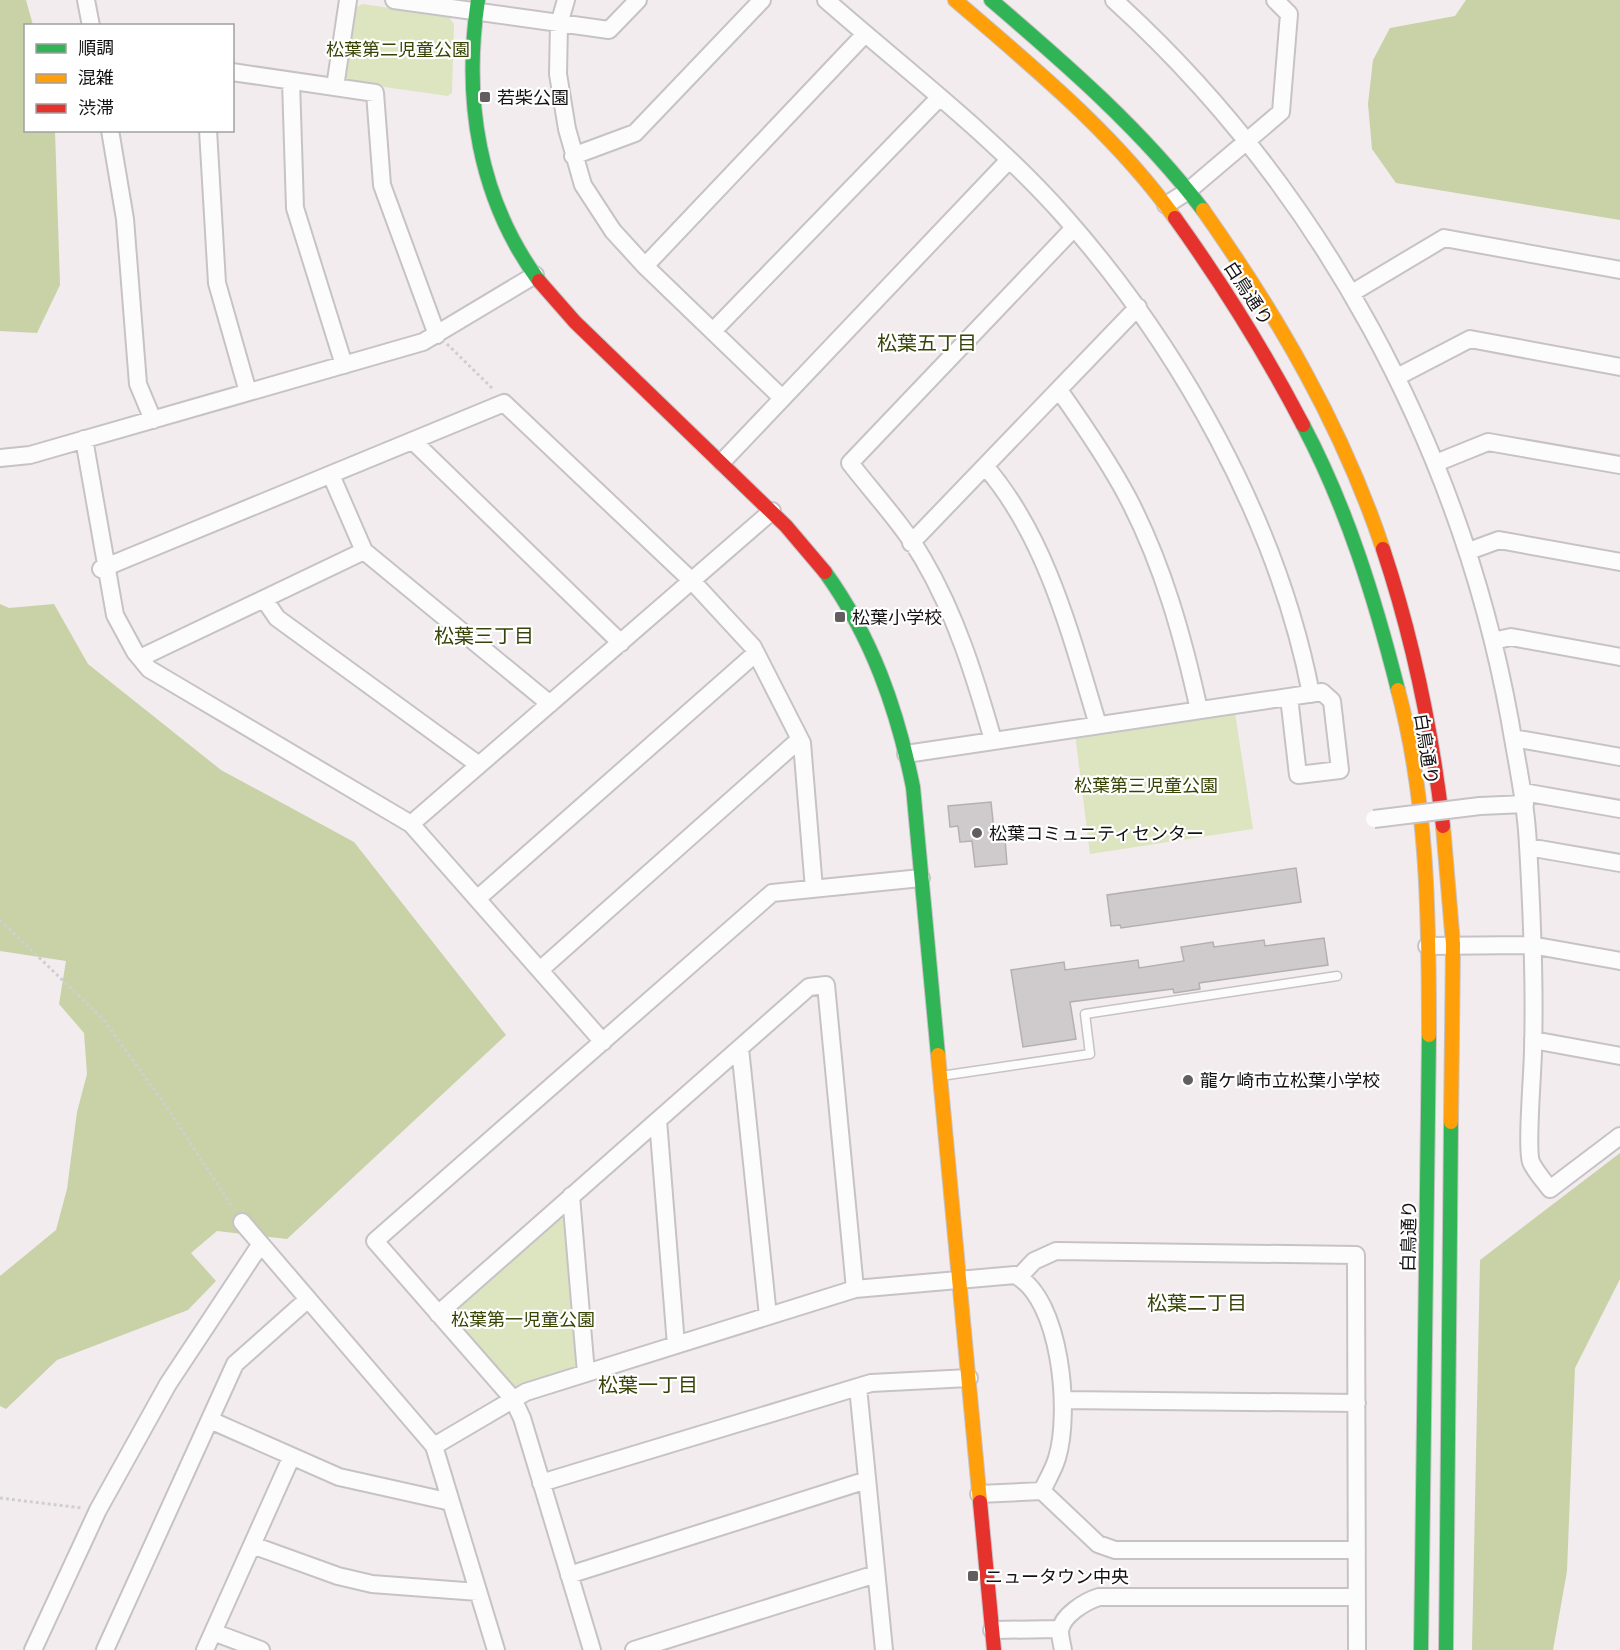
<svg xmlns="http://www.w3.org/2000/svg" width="1620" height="1650" viewBox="0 0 1620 1650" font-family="'Golos Text','Noto Sans JP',sans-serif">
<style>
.green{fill:#dde5c0}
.forest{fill:#c8d2a6}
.building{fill:#cfcacc;stroke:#b4b0b1;stroke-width:1.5}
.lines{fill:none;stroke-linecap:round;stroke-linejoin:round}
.lane-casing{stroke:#c7c2c5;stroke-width:11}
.street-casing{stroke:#c7c2c5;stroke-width:20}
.fast-casing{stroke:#c7c2c5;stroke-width:16}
.slow-casing{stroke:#c7c2c5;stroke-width:16}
.jam-casing{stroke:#c7c2c5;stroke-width:16}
.path{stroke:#d0cfd0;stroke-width:3;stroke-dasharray:3 3;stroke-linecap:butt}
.lane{stroke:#fdfcfd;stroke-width:8}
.street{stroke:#fdfcfd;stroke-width:16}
.fast{stroke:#30b455;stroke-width:14}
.slow{stroke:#ff9f0a;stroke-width:14}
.jam{stroke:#e5322d;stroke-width:14}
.street-bridge-casing{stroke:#c7c2c5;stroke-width:20;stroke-linecap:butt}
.street-bridge{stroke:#fdfcfd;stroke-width:16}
.poi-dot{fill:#625e5f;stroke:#fff;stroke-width:2}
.labels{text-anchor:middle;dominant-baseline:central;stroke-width:4.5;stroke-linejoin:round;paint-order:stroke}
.park-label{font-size:18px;fill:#364302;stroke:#fff}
.poi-label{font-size:18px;fill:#141112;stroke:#fff;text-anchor:start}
.street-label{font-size:18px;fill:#141112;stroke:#fff}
.neighbourhood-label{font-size:20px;fill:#374309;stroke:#fff}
</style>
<rect width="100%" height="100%" fill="#f2ecef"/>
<path class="green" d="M362,4L448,16L454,24L452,93L448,96L349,82L343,74L353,9Z
M1235,713L1253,829L1090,854L1075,734Z
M559,1217L568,1220L578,1360L575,1368L517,1387L511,1385L452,1318L453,1311Z"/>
<path class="forest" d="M0,0H26L33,25L26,26V130L55,131L60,285L37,333L0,331Z
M1466,0H1620V220L1396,183L1372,149L1368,104L1373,60L1390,28L1455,16Z
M0,604L9,608L54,604L88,664L221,770L354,842L506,1035L287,1239L217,1231L191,1253L216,1281L188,1310L57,1360L6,1409L0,1406V1276L56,1230L67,1189L77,1112L87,1074L84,1033L59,1004L66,961L0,951Z
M1620,1153V1279L1575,1368L1567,1571L1553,1650H1472L1480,1260Z"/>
<path class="building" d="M991,802L995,840L1005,839L1007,864L975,867L972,841L960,842L958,826L950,827L948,806Z
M1296,868L1301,902L1121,928L1120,925L1111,926L1107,895Z
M1324,938L1328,965L1199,983L1200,989L1174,993L1173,989L1070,1002L1076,1039L1023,1047L1011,970L1064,962L1065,970L1138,960L1139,968L1184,961L1181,947L1213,942L1214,947L1264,940L1265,946Z"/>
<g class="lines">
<g class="lane-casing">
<path id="lane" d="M941,1076L1090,1054L1085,1014L1337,976"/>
</g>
<g class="street-casing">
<path id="street" d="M86,0L91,26
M394,0L609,30L638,0
M566,0L559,24L558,74L567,129L583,185L613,231L645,266L781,397
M826,0C906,70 993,136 1064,216C1179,346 1278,522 1311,694
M1114,0C1321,188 1460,447 1510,721C1517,763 1526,803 1528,845C1532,913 1535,982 1533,1050C1533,1070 1526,1148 1531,1162C1535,1171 1544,1181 1550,1189L1620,1136
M232,72L375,93L382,185L437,335
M291,81L295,208L344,365
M335,87L348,0
M110,130L125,219L138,384L153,420
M208,130L217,283L248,392
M573,156L635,133L762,0
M1166,205L1188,191L1281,112L1289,14L1275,0
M645,266L865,34
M1352,293L1444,238L1620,270
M713,331L939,98
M1397,377L1470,339L1620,367
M1059,390C1083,424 1108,460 1128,498C1163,565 1183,637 1199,710
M84,439L115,615L135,652L149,669L411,824L603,1042
M413,441L621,643
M0,458L30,455L423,342L535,275
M722,462L1009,160
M1436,463L1488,442L1620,465
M985,466C1047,538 1071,636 1098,725
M331,475L364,551L550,704
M911,543L1138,307
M1469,551L1499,540L1620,562
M101,569L504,403L693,582L753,647L802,743L814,889
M264,599L277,618L479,765
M1493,641L1511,637L1620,657
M140,658L364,551
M1513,738L1620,757
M993,740C975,677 956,615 923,559C903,525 874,494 850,463L1074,228
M906,754L1322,692L1332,701L1340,770L1298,775L1289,697
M1523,792L1620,809
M1480,806L1525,804
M411,824L772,511
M1528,847L1620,863
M477,899L756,653
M1427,946L1531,945L1620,961
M540,970L800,739
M1533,1040L1620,1056
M740,1048L768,1316
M658,1120L676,1345
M571,1196L586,1373
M242,1222L434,1446L496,1650
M1019,1277L1034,1261L1056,1251L1356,1255L1357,1650
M438,1314L809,987L826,985L855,1289
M858,1387L884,1650
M1063,1400L1357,1403
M210,1420L339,1477L451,1502
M434,1446L526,1392L855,1289L1015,1275C1061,1298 1071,1413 1057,1458C1054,1469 1047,1480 1042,1491
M541,1483L871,1383L969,1378
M979,1494L1042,1491L1098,1544L1115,1550H1357
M252,1545L338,1576L372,1584L478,1592
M569,1575L867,1480
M992,1630L1060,1629
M213,1632L261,1650
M33,1650L98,1510L168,1384L260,1245
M105,1650L235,1364L307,1300
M205,1650L291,1458
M592,1650L522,1418L513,1399L375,1241L772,893L921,878
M634,1650L876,1574
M1063,1650C1062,1644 1060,1637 1060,1631C1062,1615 1086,1601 1099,1597H1357"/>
</g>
<g class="fast-casing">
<path id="fast" d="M478,0C463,99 478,198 539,281
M991,0C1066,64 1143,131 1203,210
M1303,425C1347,508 1375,599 1398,690
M825,572C872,637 897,709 913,787L938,1055
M1421,1650L1429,1035
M1446,1650L1451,1122"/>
</g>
<g class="slow-casing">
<path id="slow" d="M955,0C1033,67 1115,134 1175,218
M1203,210C1277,315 1342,426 1383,549
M1398,690C1428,802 1429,920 1429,1035
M1443,826L1453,944L1451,1122
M938,1055L980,1502"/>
</g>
<g class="jam-casing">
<path id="jam" d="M1175,218C1223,285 1265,352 1303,425
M539,281L575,322L786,526L825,572
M1383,549C1413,639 1432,731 1443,826
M980,1502L994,1650"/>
</g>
<path class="path" d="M447,344L494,390
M0,920L103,1019L166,1106L233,1208
M0,1498L82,1508"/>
<use href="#lane" class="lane"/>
<use href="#street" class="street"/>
<use href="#fast" class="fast"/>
<use href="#slow" class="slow"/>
<use href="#jam" class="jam"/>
<g class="street-bridge-casing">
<path id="street-bridge" d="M1374,819L1480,806"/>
</g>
<use href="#street-bridge" class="street-bridge"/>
</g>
<g class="poi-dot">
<rect x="479" y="91" width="12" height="12" rx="3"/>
<rect x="834" y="611" width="12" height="12" rx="3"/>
<circle cx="977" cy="833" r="6"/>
<circle cx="1188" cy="1080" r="6"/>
<rect x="967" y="1570" width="12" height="12" rx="3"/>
</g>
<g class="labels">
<g class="park-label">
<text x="398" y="49">松葉第二児童公園</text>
<text x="1146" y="785">松葉第三児童公園</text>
<text x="523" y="1319">松葉第一児童公園</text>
</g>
<g class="poi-label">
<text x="497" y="97">若柴公園</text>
<text x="852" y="617">松葉小学校</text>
<text x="989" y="833">松葉コミュニティセンター</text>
<text x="1200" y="1080">龍ケ崎市立松葉小学校</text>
<text x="985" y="1576">ニュータウン中央</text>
</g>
<g class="street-label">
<text transform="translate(1249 293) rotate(57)">白鳥通り</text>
<text transform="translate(1427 749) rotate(81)">白鳥通り</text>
<text transform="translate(1408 1236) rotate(-89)">白鳥通り</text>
</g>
<g class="neighbourhood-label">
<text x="927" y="342">松葉五丁目</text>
<text x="484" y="635">松葉三丁目</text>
<text x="1197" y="1302">松葉二丁目</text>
<text x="648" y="1384">松葉一丁目</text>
</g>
</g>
<rect x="24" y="24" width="210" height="108" fill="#ffffff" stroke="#a1a0a0" stroke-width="1.5"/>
<rect x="36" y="44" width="30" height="9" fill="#30b455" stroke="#a1a0a0" stroke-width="1.5"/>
<text x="78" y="54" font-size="18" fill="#141112">順調</text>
<rect x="36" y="74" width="30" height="9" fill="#ff9f0a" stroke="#a1a0a0" stroke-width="1.5"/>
<text x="78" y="84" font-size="18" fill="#141112">混雑</text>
<rect x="36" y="104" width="30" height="9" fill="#e5322d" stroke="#a1a0a0" stroke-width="1.5"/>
<text x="78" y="114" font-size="18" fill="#141112">渋滞</text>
</svg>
